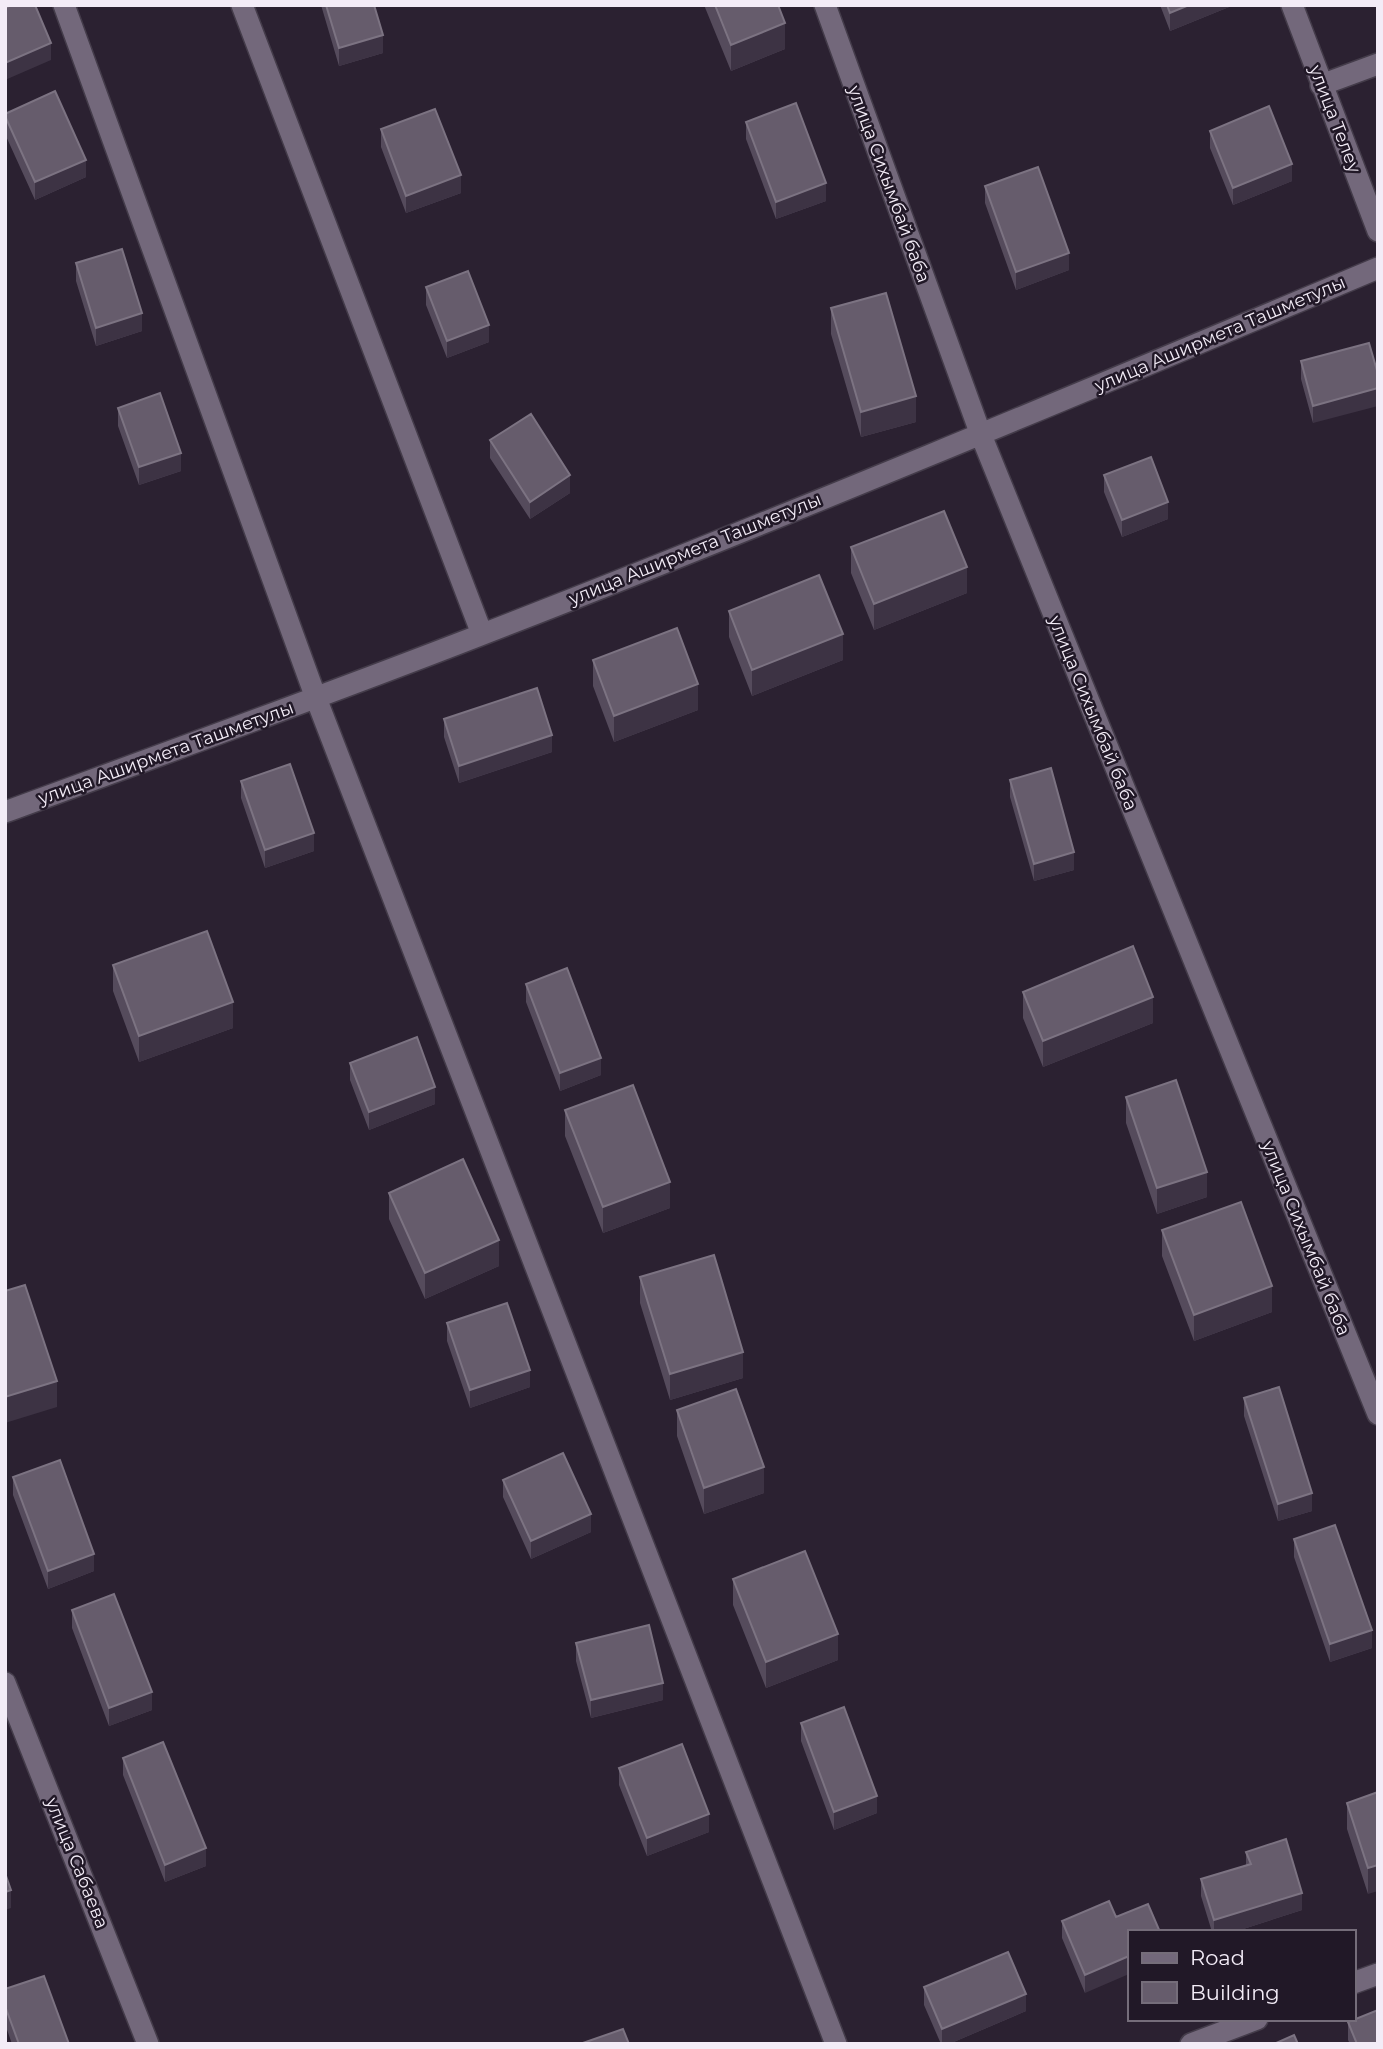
<svg xmlns="http://www.w3.org/2000/svg" width="1383" height="2049" viewBox="0 0 1383 2049" font-family="Montserrat,sans-serif">
<style>
.lines{fill:none;stroke-linecap:round;stroke-linejoin:round}
.street-casing{stroke:#443c4a;stroke-width:24}
.street{stroke:#73687b;stroke-width:21}
.wall{fill:#554b5c}
.shaded-wall{fill:#3d3344}
.building{fill:#665c6c;stroke:#7c7382;stroke-width:2}
.labels{text-anchor:middle;dominant-baseline:central;stroke-width:5;stroke-linejoin:round;paint-order:stroke}
.street-label{font-size:18px;fill:#f3ecf7;stroke:#211827}
</style>
<rect width="100%" height="100%" fill="#2b2131"/>
<g class="lines">
<g class="street-casing">
<path id="street" d="M64,5L316,698L836,2044
M242,5L482,634
M825,5L981,435L1378,1414
M1292,5L1378,231
M1321,85L1378,64
M5,812C163,754 321,697 478,636C780,519 1079,394 1378,268
M5,1683L148,2044
M1353,1983L1378,1974
M1191,2044L1257,2019"/>
</g>
<use href="#street" class="street"/>
</g>
<path class="wall" d="M321,5H374L383,53L339,66Z
M704,5H778L785,49L731,71Z
M1160,5H1229V7L1170,31Z
M5,114L86,177L35,200L5,134Z
M746,122L826,201L776,219L746,139Z
M381,129L461,193L406,213L381,147Z
M1210,131L1292,181L1233,205L1210,148Z
M985,186L1069,270L1016,290L985,203Z
M76,263L142,331L96,346L76,281Z
M426,287L489,342L447,358L426,305Z
M831,308L916,422L861,437L831,334Z
M1369,343L1313,423L1301,379V361Z
M118,408L181,471L139,485L118,426Z
M490,440L570,493L530,519L490,458Z
M1104,475L1168,519L1122,537L1104,492Z
M851,547L967,593L874,630L851,573Z
M729,611L843,660L752,696L729,637Z
M593,660L698,710L614,742L593,686Z
M444,719L552,752L459,783L444,737Z
M1010,780L1074,870L1034,881L1010,797Z
M241,781L314,851L265,868L241,798Z
M113,965L233,1028L139,1062L113,991Z
M526,984L601,1075L560,1091L526,1002Z
M1023,992L1153,1023L1043,1067L1023,1018Z
M350,1063L435,1104L369,1130L350,1080Z
M1126,1097L1207,1197L1157,1214L1126,1123Z
M565,1110L670,1208L603,1233L565,1136Z
M389,1193L499,1266L425,1299L389,1219Z
M1162,1230L1272,1312L1194,1341L1162,1256Z
M640,1277L743,1378L670,1400L640,1303Z
M447,1323L530,1387L470,1408L447,1341Z
M1244,1398L1312,1511L1278,1521L1244,1416Z
M677,1410L764,1493L704,1514L677,1436Z
M13,1477L94,1571L48,1589L13,1495Z
M503,1480L591,1532L531,1559L503,1497Z
M1294,1539L1372,1648L1330,1662L1294,1557Z
M733,1579L838,1660L766,1688L733,1605Z
M72,1610L152,1710L109,1726L72,1628Z
M576,1643L663,1700L591,1718L576,1661Z
M801,1723L877,1813L834,1830L801,1741Z
M123,1758L206,1866L165,1882L123,1775Z
M619,1768L709,1832L647,1856L619,1785Z
M1378,1792L1368,1894L1347,1829V1803Z
M1246,1852L1302,1910L1234,1932H1212L1201,1896V1879L1246,1865Z
M1109,1901L1085,1993L1062,1938V1921Z
M924,1987L1026,2011L949,2044H941L924,2005Z
M5,1989L69,2044H12L5,2024Z
M1348,2022L1378,2044H1350L1348,2040Z"/>
<path class="shaded-wall" d="M1189,5H1229V7L1170,31V13Z
M785,23V49L731,71V45Z
M383,35V53L339,66V48Z
M51,43V60L5,80V63Z
M86,160V177L35,200V182Z
M1292,164V181L1233,205V188Z
M461,175V193L406,213V196Z
M826,183V201L776,219V202Z
M1069,253V270L1016,290V272Z
M142,313V331L96,346V328Z
M489,325V342L447,358V341Z
M1378,388V406L1313,423V406Z
M916,396V422L861,437V412Z
M181,453V471L139,485V467Z
M570,475V493L530,519V502Z
M1168,502V519L1122,537V520Z
M967,567V593L874,630V604Z
M843,634V660L752,696V670Z
M698,684V710L614,742V716Z
M552,735V752L459,783V766Z
M314,833V851L265,868V850Z
M1074,852V870L1034,881V864Z
M1153,997V1023L1043,1067V1041Z
M233,1002V1028L139,1062V1036Z
M601,1058V1075L560,1091V1073Z
M435,1087V1104L369,1130V1112Z
M1207,1172V1197L1157,1214V1188Z
M670,1182V1208L603,1233V1207Z
M499,1240V1266L425,1299V1273Z
M1272,1286V1312L1194,1341V1315Z
M743,1352V1378L670,1400V1374Z
M530,1370V1387L470,1408V1390Z
M57,1381V1407L5,1423V1397Z
M764,1467V1493L704,1514V1488Z
M1312,1493V1511L1278,1521V1504Z
M591,1514V1532L531,1559V1541Z
M94,1554V1571L48,1589V1571Z
M1372,1630V1648L1330,1662V1644Z
M838,1634V1660L766,1688V1662Z
M663,1683V1700L591,1718V1700Z
M152,1692V1710L109,1726V1708Z
M877,1796V1813L834,1830V1812Z
M709,1814V1832L647,1856V1838Z
M206,1848V1866L165,1882V1865Z
M1378,1865V1891L1368,1894V1868Z
M11,1890V1908L5,1910V1892Z
M1302,1893V1910L1234,1932H1214V1920Z
M1129,1956V1974L1085,1993V1975Z
M1026,1994V2011L949,2044H942V2029Z"/>
<path class="building" d="M11,5H35L51,43L5,63V8Z
M326,5H374L383,35L339,48Z
M715,5H778L785,23L731,45Z
M1167,5H1189L1170,13Z
M55,91L86,160L35,182L5,116V114Z
M796,103L826,183L776,202L746,122Z
M1269,106L1292,164L1233,188L1210,131Z
M435,109L461,175L406,196L381,129Z
M1038,167L1069,253L1016,272L985,186Z
M122,249L142,313L96,328L76,263Z
M468,271L489,325L447,341L426,287Z
M886,293L916,396L861,412L831,308Z
M1369,343L1378,374V388L1313,406L1301,361Z
M160,393L181,453L139,467L118,408Z
M531,414L570,475L530,502L490,440Z
M1151,457L1168,502L1122,520L1104,475Z
M944,511L967,567L874,604L851,547Z
M819,575L843,634L752,670L729,611Z
M677,628L698,684L614,716L593,660Z
M537,688L552,735L459,766L444,719Z
M290,764L314,833L265,850L241,781Z
M1051,768L1074,852L1034,864L1010,780Z
M207,931L233,1002L139,1036L113,965Z
M1133,946L1153,997L1043,1041L1023,992Z
M567,968L601,1058L560,1073L526,984Z
M417,1037L435,1087L369,1112L350,1063Z
M1176,1080L1207,1172L1157,1188L1126,1097Z
M633,1085L670,1182L603,1207L565,1110Z
M463,1159L499,1240L425,1273L389,1193Z
M1241,1202L1272,1286L1194,1315L1162,1230Z
M714,1255L743,1352L670,1374L640,1277Z
M25,1285L57,1381L5,1397V1291Z
M507,1303L530,1370L470,1390L447,1323Z
M1279,1387L1312,1493L1278,1504L1244,1398Z
M736,1389L764,1467L704,1488L677,1410Z
M563,1453L591,1514L531,1541L503,1480Z
M60,1460L94,1554L48,1571L13,1477Z
M1335,1525L1372,1630L1330,1644L1294,1539Z
M805,1551L838,1634L766,1662L733,1579Z
M114,1594L152,1692L109,1708L72,1610Z
M649,1625L663,1683L591,1700L576,1643Z
M844,1707L877,1796L834,1812L801,1723Z
M163,1742L206,1848L165,1865L123,1758Z
M682,1744L709,1814L647,1838L619,1768Z
M1378,1792V1865L1368,1868L1347,1803Z
M1286,1839L1302,1893L1214,1920L1201,1879L1251,1864L1246,1852Z
M5,1873L11,1890L5,1892Z
M1109,1901L1116,1917L1148,1904L1160,1932H1129V1956L1085,1975L1062,1921Z
M1008,1952L1026,1994L942,2029L924,1987Z
M44,1976L69,2044H19L5,2006V1989Z
M1378,2010V2044H1357L1348,2022Z
M623,2029L629,2044H580Z
M1294,2035L1298,2044H1274Z"/>
<g class="labels">
<g class="street-label">
<text transform="translate(1335 119) rotate(69)">улица Телеу</text>
<text transform="translate(889 184) rotate(70)">улица Сихымбай баба</text>
<text transform="translate(1220 334) rotate(-23)">улица Аширмета Ташметулы</text>
<text transform="translate(695 549) rotate(-22)">улица Аширмета Ташметулы</text>
<text transform="translate(1093 713) rotate(68)">улица Сихымбай баба</text>
<text transform="translate(166 753) rotate(-20)">улица Аширмета Ташметулы</text>
<text transform="translate(1306 1238) rotate(68)">улица Сихымбай баба</text>
<text transform="translate(77 1863) rotate(68)">улица Сабаева</text>
</g>
</g>
<rect width="1383" height="2049" fill="none" stroke="#f3ecf7" stroke-width="14"/>
<rect x="1128" y="1930" width="228" height="91" fill="#211827" stroke="#756d7a" stroke-width="2"/>
<rect x="1142" y="1953" width="35" height="10" fill="#73687b" stroke="#756d7a" stroke-width="2"/>
<text x="1190" y="1965" font-size="21" fill="#f3ecf7">Road</text>
<rect x="1142" y="1982" width="35" height="21" fill="#665c6c" stroke="#756d7a" stroke-width="2"/>
<text x="1190" y="2000" font-size="21" fill="#f3ecf7">Building</text>
</svg>
